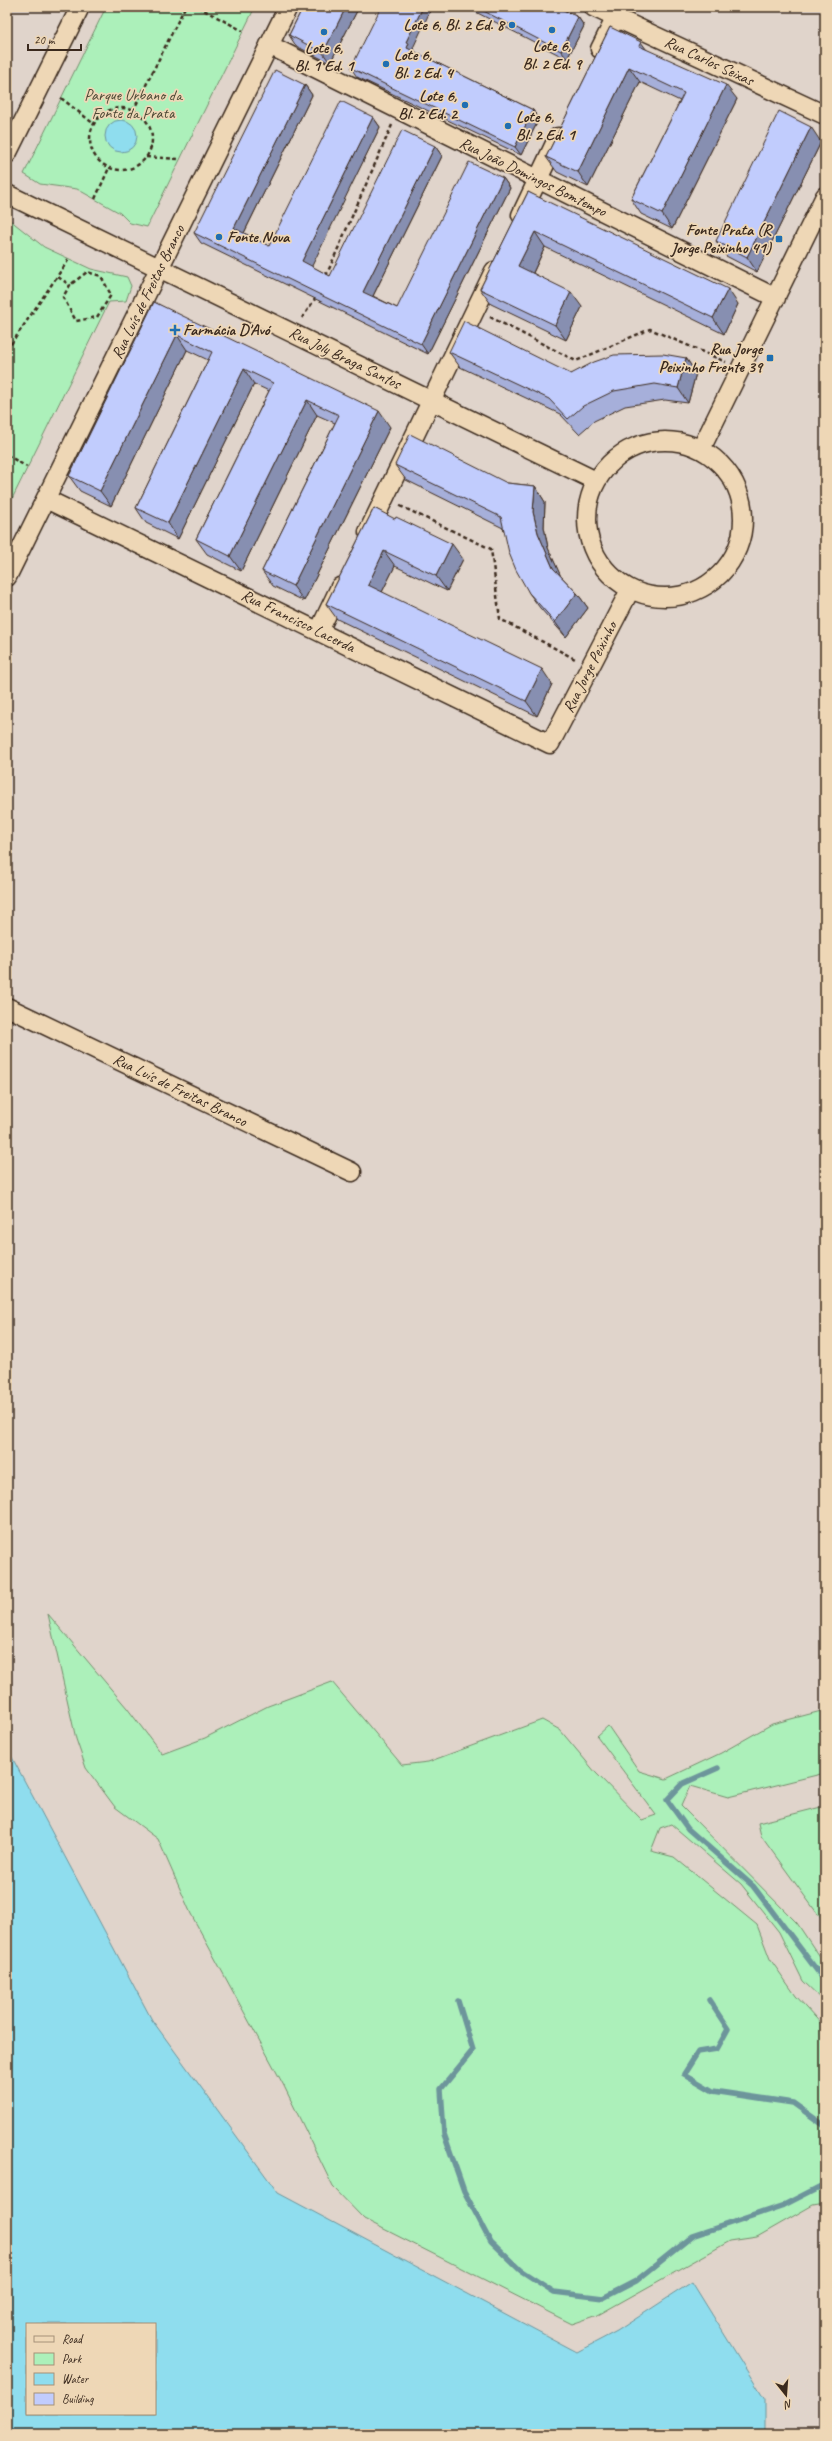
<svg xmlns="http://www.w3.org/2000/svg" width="832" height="2441" viewBox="0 0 832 2441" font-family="Caveat,sans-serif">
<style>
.green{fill:#acf0ba;stroke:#748d6c}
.water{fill:#8fddee;stroke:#6d959b;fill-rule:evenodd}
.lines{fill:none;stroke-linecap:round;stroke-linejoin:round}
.stream{stroke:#6d959b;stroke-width:5.5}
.minor-casing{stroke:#3b2a1e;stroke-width:21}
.path{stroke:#3b2a1e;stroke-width:2.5;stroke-dasharray:4 3;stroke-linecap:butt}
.minor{stroke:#eed7b6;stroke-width:18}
.wall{fill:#a6afda;stroke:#3b2a1e}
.shaded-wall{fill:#878fb1;stroke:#3b2a1e}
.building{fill:#c1ccfd;stroke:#3b2a1e}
.poi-dot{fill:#1f6fb2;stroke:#eed7b6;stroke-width:1.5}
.labels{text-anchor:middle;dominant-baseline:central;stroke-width:3.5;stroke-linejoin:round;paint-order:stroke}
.poi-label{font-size:16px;font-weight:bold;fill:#3b2a1e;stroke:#eed7b6;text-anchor:end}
.street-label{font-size:16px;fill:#3b2a1e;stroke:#eed7b6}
.park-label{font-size:16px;fill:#4c4835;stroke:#eed7b6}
</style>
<rect width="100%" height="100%" fill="#e0d4cb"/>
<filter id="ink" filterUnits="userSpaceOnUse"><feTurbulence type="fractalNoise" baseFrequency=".025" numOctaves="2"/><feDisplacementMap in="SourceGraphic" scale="8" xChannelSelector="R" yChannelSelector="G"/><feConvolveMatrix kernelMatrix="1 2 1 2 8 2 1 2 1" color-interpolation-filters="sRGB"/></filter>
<g filter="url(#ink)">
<path class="green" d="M106,7H255L147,227L130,223L120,213L77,189L40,184L24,174Z
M10,220L44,247L91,269L127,277L131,286L126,301L109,302L7,509V221Z
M48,1614L127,1708L162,1754L205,1738L268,1706L332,1682L402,1765L428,1762L542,1720L560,1730L596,1773L642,1820L656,1815L597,1736L608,1726L639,1771L666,1779L721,1753L772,1724L825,1710V1773L728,1797L690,1786L681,1806L797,1923L825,1965V2002L803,1981L779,1932L741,1884L671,1824L660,1828L651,1851L674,1857L757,1925L770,1959L796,1996L825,2028V2203L813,2205L757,2237L730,2241L598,2315L572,2324L364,2219L333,2187L284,2086L191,1914L158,1839L115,1807L86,1768L76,1739Z
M825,1806V1924L761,1836L758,1823Z"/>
<path class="water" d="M105 136a16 16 0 1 1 32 0a16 16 0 1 1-32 0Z
M7,1748L152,2020L278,2193L577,2352L617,2331L692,2282L765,2400V2434H7ZM27,2324H155V2414H27Z"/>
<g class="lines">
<path class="stream" d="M718,1768L682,1784L667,1800L688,1829L753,1886L825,1981
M709,2000L728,2029L717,2049L698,2052L684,2074L713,2091L793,2103L825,2126
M458,2001L473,2050L441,2089L444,2134L464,2191L491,2242L520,2270L554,2292L603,2298L636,2281L692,2236L784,2205L825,2184"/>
<g class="minor-casing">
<path id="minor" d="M593,7L825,115
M269,45L776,298
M600,49L621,7
M7,154L80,7
M7,194L596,481
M521,215L558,137
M587 519a78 78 0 1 1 156 0a78 78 0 1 1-156 0Z
M701,449L825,196
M46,499L550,744L630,590
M368,532L494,271
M7,577L288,7
M319,631L340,587
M7,1007L352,1172"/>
</g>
<path class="path" d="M198,7L243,31
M61,98L94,124
M90 139a31 31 0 1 1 62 0a31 31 0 1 1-62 0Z
M133,111L185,7
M146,157L180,159
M95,199L109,168
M326,276L392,125
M58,277L70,285L63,297L76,321L97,317L111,295L101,276L87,272L70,285
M490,317L576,361L650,329L726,362
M302,318L315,299
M7,350L69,259
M7,389V390
M7,411L11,414
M7,455L27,467
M400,506L491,549L500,619L575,659"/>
<use href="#minor" class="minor"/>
</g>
<path class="wall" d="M303,7H359L330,63L296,46L289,35Z
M466,7H557L578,17L584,26L567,59Z
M610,27L647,50L737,99L672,229L641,214L631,199L680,101L640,82L588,187L557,172L546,157Z
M413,48L415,51V52L533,110L539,119L521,155L357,77L351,68Z
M305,85L312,95L244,233L269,246L373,117L380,127L311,266L330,276L435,146L442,156L373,296L397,308L503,178L510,188L428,354L201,243L194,233Z
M821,142L757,272L726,256L716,241Z
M528,192L738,304L724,334L545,247L533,273L582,307L566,340L491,304L480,289Z
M154,302L390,427L304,601L273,586L262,571L335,423L317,415L241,571L207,554L196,539L269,391L254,384L178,539L146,523L136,508L208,360L187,350L111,506L80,491L69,476Z
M449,352L571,374L686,358L696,373L688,403L665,400L625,406L594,421L579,434L560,414L460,367Z
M395,465L507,483L535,486L545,502L544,527L548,548L560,575L577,593L588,608L566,637L540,608L529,593L503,528L406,480Z
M374,508L463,559L447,591L395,566L382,592L552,684L537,716L337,619L326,604Z"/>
<path class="shaded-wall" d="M346,7H359L330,63L323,53Z
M423,7H432L413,48L415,51L413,57L407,48L406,42Z
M578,17L584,26L567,59L561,51Z
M641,42L652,57L639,46Z
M629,67L640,82L588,187L578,172Z
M305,85L312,95L241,239L234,228Z
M726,85L737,99L672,229L662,214Z
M533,110L539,119L521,155L515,147Z
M373,117L380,127L309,272L302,261Z
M811,127L821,142L757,272L747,257Z
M435,146L442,156L370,302L363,292Z
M503,178L510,188L428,354L421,344Z
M535,232L545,247L529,281L518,266Z
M728,289L738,304L724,334L713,318Z
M571,292L582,307L566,340L555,325Z
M177,335L187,350L111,506L100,491Z
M686,358L696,373L688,403L678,388Z
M244,369L254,384L178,539L168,523Z
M307,400L317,415L241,571L230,556Z
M379,411L390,427L304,601L293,586Z
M535,486L545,502L544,527L548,548L564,583L553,568L538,533L533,512Z
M452,544L463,559L447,591L436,576Z
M384,551L395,566L378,600L368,585Z
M577,593L588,608L566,637L555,622Z
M542,669L552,684L537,716L526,701Z"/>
<path class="building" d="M303,7H346L323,53L289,35Z
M381,7H423L406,42L409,43L407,48L533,110L515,147L351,68Z
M476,7H557L578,17L561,51Z
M610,27L641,42L639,46L726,85L662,214L631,199L684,93L629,67L578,172L546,157Z
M275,70L305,85L234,228L269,246L341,101L373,117L302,261L330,276L402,130L435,146L363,292L397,308L469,162L503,178L421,344L194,233Z
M779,111L811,127L747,257L716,241Z
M528,192L728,289L713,318L535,232L518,266L571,292L555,325L480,289Z
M154,302L379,411L293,586L262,571L339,415L307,400L230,556L196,539L273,383L244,369L168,523L136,508L212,352L177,335L100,491L69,476Z
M464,321L571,374L594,362L614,355L663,354L686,358L678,388L655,384L614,391L583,406L568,419L549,399L449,352Z
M410,434L507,483L535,486L533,512L538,533L553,568L577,593L555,622L529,593L516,570L509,553L501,517L395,465Z
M374,508L395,519L396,517L452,544L436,576L384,551L368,585L542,669L526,701L326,604Z"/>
</g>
<g class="poi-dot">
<circle cx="512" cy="25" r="4"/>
<circle cx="552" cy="30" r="4"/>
<circle cx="324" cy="32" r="4"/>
<circle cx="386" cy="64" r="4"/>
<circle cx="465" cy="105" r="4"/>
<circle cx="508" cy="126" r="4"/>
<circle cx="219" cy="237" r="4"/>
<rect x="775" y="235" width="8" height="8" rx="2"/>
<path d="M173 324h4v4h4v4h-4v4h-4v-4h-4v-4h4z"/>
<rect x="766" y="354" width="8" height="8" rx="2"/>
</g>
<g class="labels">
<g class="poi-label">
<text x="504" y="25">Lote 6, Bl. 2 Ed. 8</text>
<text x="552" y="46" text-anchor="middle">Lote 6,<tspan x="552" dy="18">Bl. 2 Ed. 9</tspan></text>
<text x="324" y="48" text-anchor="middle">Lote 6,<tspan x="324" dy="18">Bl. 1 Ed. 1</tspan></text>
<text x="394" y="55" text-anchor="start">Lote 6,<tspan x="394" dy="18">Bl. 2 Ed. 4</tspan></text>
<text x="457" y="96">Lote 6,<tspan x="457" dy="18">Bl. 2 Ed. 2</tspan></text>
<text x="516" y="117" text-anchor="start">Lote 6,<tspan x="516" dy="18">Bl. 2 Ed. 1</tspan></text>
<text x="771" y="230">Fonte Prata (R<tspan x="771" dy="18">Jorge Peixinho 41)</tspan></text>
<text x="227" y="237" text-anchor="start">Fonte Nova</text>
<text x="183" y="330" text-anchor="start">Farmácia D'Avó</text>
<text x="762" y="349">Rua Jorge<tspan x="762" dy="18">Peixinho Frente 39</tspan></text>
</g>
<g class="street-label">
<text transform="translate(709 61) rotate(25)">Rua Carlos Seixas</text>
<text transform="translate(533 177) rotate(26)">Rua João Domingos Bomtempo</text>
<text transform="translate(148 292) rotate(-64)">Rua Luís de Freitas Branco</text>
<text transform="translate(345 358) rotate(26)">Rua Joly Braga Santos</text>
<text transform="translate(298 621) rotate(26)">Rua Francisco Lacerda</text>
<text transform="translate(590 667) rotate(-63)">Rua Jorge Peixinho</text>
<text transform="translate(180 1090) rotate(26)">Rua Luís de Freitas Branco</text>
</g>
<g class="park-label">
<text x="133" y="95">Parque Urbano da<tspan x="133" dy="18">Fonte da Prata</tspan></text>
</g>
</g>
<rect width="832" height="2441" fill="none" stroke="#eed7b6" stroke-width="24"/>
<rect x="12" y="12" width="808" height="2417" fill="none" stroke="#3b2a1e" stroke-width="1.5" filter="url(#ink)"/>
<rect x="26" y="2323" width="130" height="92" fill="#eed7b6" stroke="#a69279"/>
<rect x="34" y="2336" width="20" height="6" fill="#eed7b6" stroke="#a69279"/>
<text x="62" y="2343" font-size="12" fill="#3b2a1e">Road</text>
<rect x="34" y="2353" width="20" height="12" fill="#acf0ba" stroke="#a69279"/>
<text x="62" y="2363" font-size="12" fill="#3b2a1e">Park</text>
<rect x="34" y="2373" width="20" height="12" fill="#8fddee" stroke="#a69279"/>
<text x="62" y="2383" font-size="12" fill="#3b2a1e">Water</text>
<rect x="34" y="2393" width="20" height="12" fill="#c1ccfd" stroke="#a69279"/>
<text x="62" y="2403" font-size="12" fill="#3b2a1e">Building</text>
<g transform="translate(786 2395) rotate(163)" stroke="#eed7b6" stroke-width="3" paint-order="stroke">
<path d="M0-3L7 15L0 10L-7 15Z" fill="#3b2a1e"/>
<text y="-6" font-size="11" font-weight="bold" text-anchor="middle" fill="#3b2a1e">N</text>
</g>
<path d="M28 44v6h53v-6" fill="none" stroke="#3b2a1e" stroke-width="2"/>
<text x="34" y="44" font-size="12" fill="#3b2a1e" stroke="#eed7b6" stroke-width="3" paint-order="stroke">20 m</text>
</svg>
